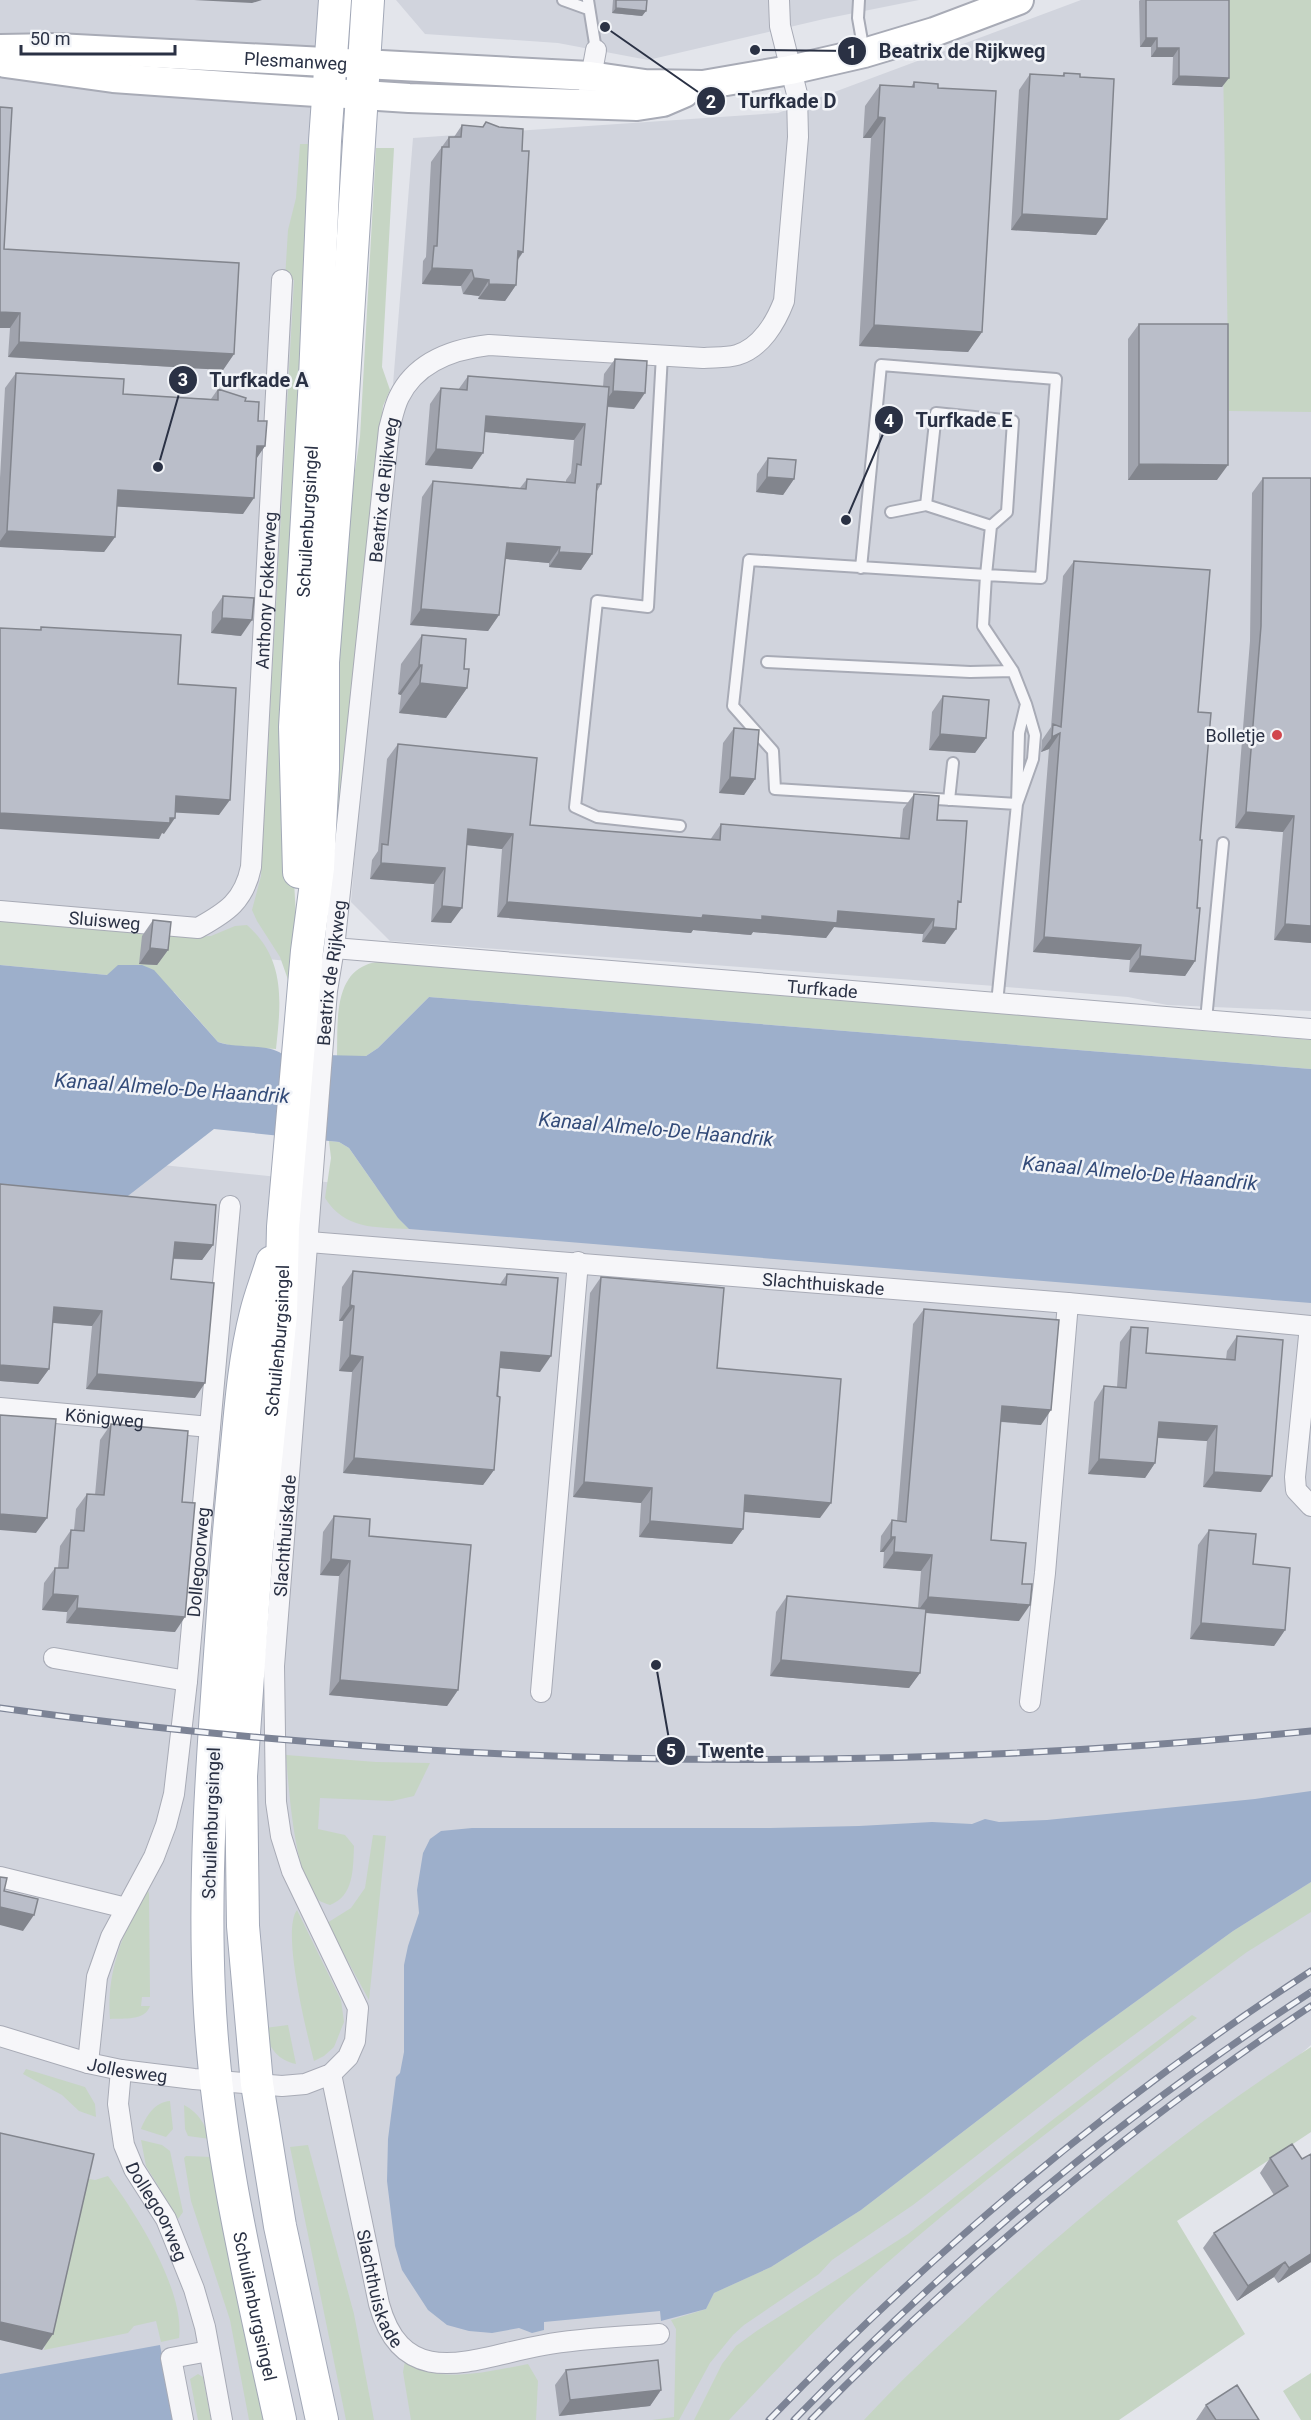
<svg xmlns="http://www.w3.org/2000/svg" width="1311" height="2420" viewBox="0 0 1311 2420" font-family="Roboto,sans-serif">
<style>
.built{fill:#d1d4dd}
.green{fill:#c6d5c4}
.water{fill:#9dafcb}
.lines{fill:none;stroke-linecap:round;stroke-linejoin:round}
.service-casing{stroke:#a8abb6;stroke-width:14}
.minor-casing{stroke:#a8abb6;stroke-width:22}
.secondary-casing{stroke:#a8abb6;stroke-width:32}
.primary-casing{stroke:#a2a8b7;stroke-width:34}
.service{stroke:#f6f6f9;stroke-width:10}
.minor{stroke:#f6f6f9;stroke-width:20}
.secondary{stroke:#fff;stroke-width:28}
.primary{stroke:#fff;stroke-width:32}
.rail-casing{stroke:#7c8395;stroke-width:7}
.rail{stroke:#f2f4f8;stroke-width:4.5;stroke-dasharray:14;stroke-linecap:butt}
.wall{fill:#a0a3ad}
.shaded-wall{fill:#82858d}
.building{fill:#babec9;stroke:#82858d;stroke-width:1.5}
.poi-dot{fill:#d1464d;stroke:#f2f4f8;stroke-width:2}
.labels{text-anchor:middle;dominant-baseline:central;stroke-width:5;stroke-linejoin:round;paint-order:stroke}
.street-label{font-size:18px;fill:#2a3144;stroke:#f2f4f8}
.poi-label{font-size:18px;fill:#2a3144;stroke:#f2f4f8;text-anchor:end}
.water-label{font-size:20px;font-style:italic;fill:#334b79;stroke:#f2f4f8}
.leader{fill:none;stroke:#2a3144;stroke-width:2}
.callout-dot{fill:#2a3144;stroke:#f2f4f8;stroke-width:2}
.mark-label{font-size:18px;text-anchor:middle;font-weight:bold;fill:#fff}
.callout-label{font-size:20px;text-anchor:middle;font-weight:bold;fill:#2a3144;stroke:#f2f4f8;stroke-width:5;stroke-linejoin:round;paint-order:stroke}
</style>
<rect width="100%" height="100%" fill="#e3e5eb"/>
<path class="built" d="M0,0H345L288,961L0,934Z
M396,0H919L824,19L648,60L558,43L425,34Z
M1081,0H1311V1011L1167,1005L1128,997L995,986L390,941L351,902L413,138L778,113Z
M0,1148L1311,1285V2045L884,2420H0Z"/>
<path class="green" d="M1224,0H1311V412L1229,411L1223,63Z
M300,144H318L289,786L296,918L292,991L280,957L257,921L252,910L261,876L294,280L285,279L288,230L296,198Z
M376,148H394L382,367L390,390L383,406L327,915L342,557L360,437Z
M0,918L127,929L193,937L211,936L235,926L247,925C286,960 281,1002 276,1049L233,1046L218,1042L174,992L107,975L0,965Z
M385,961L1311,1040V1069L429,997L378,1048L366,1056H337C338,1027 333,978 366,965C372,962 379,962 385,961Z
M329,1141L339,1142L349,1148L398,1218L409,1229C376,1227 345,1230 325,1198L331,1158Z
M286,1755L376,1762L430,1763L414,1796L392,1801L320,1798L318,1829L345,1835L354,1846C353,1869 354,1896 330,1905C324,1903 318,1901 314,1896C294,1867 289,1791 286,1755Z
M373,1835L386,1836L369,2000L327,1923L351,1908L365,1888Z
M1311,1882V1912L1247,1952L1096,2063L913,2205L832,2260L819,2274L744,2325L733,2335L710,2363L679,2420H652L674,2417L676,2329L671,2320L706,2309L714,2293L771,2267L861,2210L1080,2042L1233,1931Z
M147,1889L149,1893L150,1997H142L141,2006H150C145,2021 124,2018 110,2019C106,1971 124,1930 147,1889Z
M297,1910L341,2000L344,2022L334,2047L324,2056L314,2061C307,2034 281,1931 297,1910Z
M1192,2015L1197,2018C1091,2100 981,2180 880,2269C827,2316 778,2368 729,2420H694L722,2364L736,2346L758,2330L908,2234L1055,2118Z
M288,2025L296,2064C277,2060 268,2047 265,2028Z
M1311,2047V2132L1177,2221L1245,2334L1119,2420H864C899,2382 937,2347 975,2312C1080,2214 1190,2125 1311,2047Z
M26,2069L85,2087L95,2104L96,2117L79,2111L62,2095L23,2074Z
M170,2101L173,2129L166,2137L141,2129C146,2116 155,2102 170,2101Z
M184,2105C199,2113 204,2123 210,2139L188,2136L185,2129Z
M141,2140L162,2145L170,2151L183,2212L178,2219L146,2166Z
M308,2145L354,2314L374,2420H346L290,2147Z
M186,2156L212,2157L268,2420H249L230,2320L191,2201L184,2158Z
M108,2176C136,2213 185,2290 179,2338L161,2342L156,2321L134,2326L128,2333L44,2350L84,2178L95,2180Z
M405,2361C417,2367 428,2372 441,2374C468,2377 502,2369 528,2364L538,2381L536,2420H411L403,2372Z
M1311,2373V2420H1301L1283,2391Z
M198,2374L203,2377L211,2420H198L190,2379Z"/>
<path class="water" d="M0,965L107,975L118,965H142L154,970L218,1042C236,1049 269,1043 282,1054L366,1056L378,1048L429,997L1311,1069V1303L409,1229L398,1218L349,1148L339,1142L214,1129L124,1199L0,1189Z
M1311,1791V1882L1233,1931L1080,2042L861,2210L771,2267L714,2293L706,2309L661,2321L660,2311L544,2322V2330L532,2333L519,2328L492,2333L469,2331L447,2325L428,2310L402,2270L395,2246L387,2181L388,2139L396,2077L400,2073L404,2052V1965L408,1946L419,1913L417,1890L423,1853L430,1839L441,1831L472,1828H770L859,1826L932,1822L972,1824L985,1819L999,1822L1047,1820L1255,1799Z
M160,2345L174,2420H0V2374Z"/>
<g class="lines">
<g class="service-casing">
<path id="service" d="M563,0L588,9
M588,0L596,50
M859,0L858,18L864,52
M662,355L648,607L597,601L575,807L597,817L680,826
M926,505L991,526
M861,568L881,365L1056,379L1041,578L986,575L991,526L1007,512L1013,421L936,413L926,505L891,512
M767,662L970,672L1013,671
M949,800L953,763
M997,1003L1017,804L1019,733L1026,704L1013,671L983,626L986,575L749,560L733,706L773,751L775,789L1017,804L1033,759L1035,735L1026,704
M1206,1020L1223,843"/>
</g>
<g class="minor-casing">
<g id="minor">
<path d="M589,88L596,50"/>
<path id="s1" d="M0,911L198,928C227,912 244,901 251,867L282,280"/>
<path id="s2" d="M334,948L1311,1029"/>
<path id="s3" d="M309,1242L1068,1303L1311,1326"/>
<path d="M1310,1326L1295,1477L1296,1490L1311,1506"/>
<path id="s4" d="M0,1408L210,1427"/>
<path d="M54,1658L187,1681"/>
<path d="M541,1692L578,1262"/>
<path d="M1030,1702L1045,1573L1068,1303"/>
<path d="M0,1877L126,1908"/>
<path id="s5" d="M0,2036L88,2063L121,2070L194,2079L282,2086L305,2084L331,2074L348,2057L355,2041L358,2008L292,1871L281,1836L276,1802L274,1666L327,991L334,948L389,429C392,419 394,407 399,397C416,362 454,349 489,345L703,358C714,357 727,358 737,355C761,348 776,322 784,301L798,137L797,94L780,26L779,0"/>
<path id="s6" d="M88,2063L97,1977L111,1937L154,1857L166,1825L174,1794L187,1681L230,1206"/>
<path id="s7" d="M121,2070L118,2104L124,2145L134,2169L166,2219L194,2289L205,2327L222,2420"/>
<path id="s8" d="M331,2074L379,2304C404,2396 478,2356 544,2345C581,2338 621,2337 659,2334"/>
<path d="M183,2420L171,2358L209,2351"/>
</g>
</g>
<g class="secondary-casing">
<g id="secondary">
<path id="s9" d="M0,49L57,48L590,76L645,84L703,85L790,70L864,53L934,32L1019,0"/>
<path d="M5,63L113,78L255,88L409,98L637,106L663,102L684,93"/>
</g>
</g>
<g class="primary-casing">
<g id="primary">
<path id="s10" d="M299,872L295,727L315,378L325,141L335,0"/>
<path id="s11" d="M272,1262C267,1279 260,1296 256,1313C245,1356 241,1402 237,1446C232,1497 227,1548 224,1598C215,1729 203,1860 209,1992C215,2137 249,2278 280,2420"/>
<path id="s12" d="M322,2420L280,2226L257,2084L243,1926L241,1776L257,1547L281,1314L283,1227L307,951L318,868L323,769V662L339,457L368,0"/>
</g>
</g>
<use href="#service" class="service"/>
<use href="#minor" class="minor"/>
<use href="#secondary" class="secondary"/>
<use href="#primary" class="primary"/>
<g class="rail-casing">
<path id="rail" d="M0,1708C434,1768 875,1775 1311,1731
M769,2420C932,2251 1114,2099 1311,1971
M794,2420C950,2259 1123,2114 1311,1992
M811,2420C963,2265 1130,2126 1311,2006"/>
</g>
<use href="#rail" class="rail"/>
</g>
<path class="wall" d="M613,0H647L646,11L642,16L612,13Z
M1140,0H1229L1222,87L1172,85L1173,57H1151V47H1140L1139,1Z
M1064,73L1080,77L1107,219L1096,235L1011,230L1019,90L1030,74L1062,76Z
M914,82L938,88L982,332L968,352L859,346L871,138H863L865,106L880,85L911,87Z
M0,107L4,249L234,354L223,370L8,357L10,328H0Z
M462,125L522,151L523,252L518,260L516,285L505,301L478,299L479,296L463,294L461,286L422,284L423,261L426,257L431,162L449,137H454Z
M1139,324L1217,480H1128V339Z
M615,359L634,409L607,407L601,484L597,491L592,554L581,570L549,567V563L505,559L499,615L488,631L410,625L422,497L433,481L520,488L527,479L566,482V480L571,473L574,440L484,432L472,469L425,465L430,404L441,388L458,390L468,376L603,387L604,374Z
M16,373L123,394L211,399L218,389L245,401L258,421L265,446L256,459L243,514L117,506L115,537L104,552L0,547V478L5,388Z
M768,458L794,479L783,495L756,492L757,474Z
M1263,478L1311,943L1274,940L1283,832L1235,828L1250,641L1252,493Z
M1074,561L1198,712L1200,840L1197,908L1195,961L1185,976L1129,972L1130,960L1033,952L1049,749L1041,752L1042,740L1051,727L1063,576Z
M223,596L241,636L211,633L212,612Z
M422,635L464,669L467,688L446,718L399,713L401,695L398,694L401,664Z
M943,696L986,738L975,753L929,750L932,712Z
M734,728L755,779L744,795L719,793L723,743Z
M398,744L530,825L710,840L721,824L900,838L903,809L914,794L937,820L958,907L945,944L922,942L923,934L834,927L826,938L753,932L751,935L693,930L691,933L497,917L502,849L467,845L451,923L431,922L434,884L370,879L372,860L378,851L387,759Z
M153,920L168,950L157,965L139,964L142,936Z
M0,1184L213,1245L202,1260L173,1259L171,1279L195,1398L86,1389L92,1326L53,1323L49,1369L38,1384L0,1381Z
M353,1271L500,1284L507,1274L540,1372L500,1368L494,1470L483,1485L343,1473L352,1372L339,1371L343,1321H339L342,1287Z
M601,1277L717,1368L820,1518L744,1512L743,1529L732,1544L639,1537L641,1503L573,1497L590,1293Z
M924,1309L1041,1425L1001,1422L991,1540L1019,1621L925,1613L920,1673L909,1688L770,1676L776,1612L787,1596L918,1608L921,1571L883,1568L884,1552H880L881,1536L892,1520L897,1521L913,1324Z
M1131,1327L1146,1353L1226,1359L1227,1351L1237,1336L1261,1492L1203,1487L1207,1441L1158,1438L1155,1463L1145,1478L1088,1474L1094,1402L1104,1386L1117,1387L1120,1342Z
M111,1424L182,1502L175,1632L66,1623L67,1612L42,1610L44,1583L55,1568H58L60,1546L71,1530H74L76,1509L87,1494L95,1495L100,1440Z
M334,1516L458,1690L447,1706L329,1695L339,1576L320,1575L323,1532Z
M1209,1530L1253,1564L1285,1630L1274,1646L1190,1639L1198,1545Z
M1292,2144L1311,2262L1278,2283L1274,2277L1237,2301L1203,2248L1214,2233L1274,2195L1260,2173L1270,2158Z
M566,2370L661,2390L650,2406L559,2416L555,2385Z
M1206,2405L1259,2420H1196Z"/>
<path class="shaded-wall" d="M194,0H262L252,3Z
M616,8L646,11L642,16L612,13Z
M1146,38H1157L1151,47H1140Z
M1157,48H1179L1173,57H1151Z
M1179,76L1229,78L1222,87L1172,85Z
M878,117L885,118L871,138H863Z
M1022,214L1107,219L1096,235L1011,230Z
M518,251L523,252L512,267Z
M432,268L472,270L461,286L422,284Z
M474,278L489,280L479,296L463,294Z
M489,284L516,285L505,301L478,299Z
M0,312L20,313L10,328H0Z
M874,325L982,332L968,352L859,346Z
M19,342L234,354L223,370L8,357Z
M613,391L645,393L634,409L602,406Z
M486,416L585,424L574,440L475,431Z
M257,446H265L254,462Z
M436,449L483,453L472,469L425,465Z
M1139,464L1228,465L1217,480H1128Z
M767,477L794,479L783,495L756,492Z
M118,490L254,498L243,514L107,506Z
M7,531L115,537L104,552L0,547V541Z
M507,543L560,547L549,563L496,558Z
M559,552L592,554L581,570L549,567Z
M421,609L499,615L488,631L410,625Z
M222,618L252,620L241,636L211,633Z
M419,665H422L401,695L398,694Z
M420,683L467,688L446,718L399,713Z
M1060,733L1049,749L1041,752L1052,737Z
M940,734L986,738L975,753L929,750Z
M730,777L755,779L744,795L719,793Z
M176,796L230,800L219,815L165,812Z
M1246,812L1294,816L1283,832L1235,828Z
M0,813L170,818H175L164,834L162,833L159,839L0,829Z
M468,829L513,834L502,849L457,844Z
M381,863L445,868L434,884L370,879Z
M507,902L703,915L762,916L838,911L934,919L923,934L834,927L826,938L753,932L751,935L693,930L691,933L497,917Z
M442,906L462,908L451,923L431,922Z
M1285,924L1311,926V943L1274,940Z
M933,927L956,929L945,944L922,942Z
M1044,937L1141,945L1130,960L1033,952Z
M150,948L168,950L157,965L139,964Z
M1140,956L1195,961L1185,976L1129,972Z
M175,1242L213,1245L202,1260L164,1258Z
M350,1305L354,1306L343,1321H339Z
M54,1307L102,1311L92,1326L43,1322Z
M501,1352L551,1356L540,1372L490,1367Z
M350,1355L363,1357L352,1372L339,1371Z
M0,1365L49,1369L38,1384L0,1381Z
M97,1374L205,1383L195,1398L86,1389Z
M1002,1406L1051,1410L1041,1425L992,1421Z
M1159,1422L1217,1426L1207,1441L1148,1437Z
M354,1458L494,1470L483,1485L343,1473Z
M1099,1459L1155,1463L1145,1478L1088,1474Z
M1214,1472L1272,1476L1261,1492L1203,1487Z
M584,1482L652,1488L641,1503L573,1497Z
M745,1495L831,1503L820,1518L734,1511Z
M0,1514L47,1518L36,1533L0,1530Z
M650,1521L743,1529L732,1544L639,1537Z
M891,1537H895L884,1552H880Z
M894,1552L932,1555L921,1571L883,1568Z
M331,1559L350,1561L339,1576L320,1575Z
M53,1594L78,1596L67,1612L42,1610Z
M928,1597L1030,1605L1019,1621L917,1612Z
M77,1608L185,1617L175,1632L66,1623Z
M1201,1623L1285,1630L1274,1646L1190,1639Z
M781,1660L920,1673L909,1688L770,1676Z
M340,1680L458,1690L447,1706L329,1695Z
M0,1907L34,1915L23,1931L0,1925Z
M1311,2254V2262L1278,2283L1289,2268Z
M1285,2262L1274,2277L1237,2301L1248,2286Z
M0,2322L53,2334L42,2350L0,2340Z
M661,2390L650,2406L559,2416L570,2400Z"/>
<path class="building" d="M616,0H647L646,11L616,8Z
M1146,0H1229V78L1179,76V48H1157V38H1146Z
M1064,73L1080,74V77L1114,79L1107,219L1022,214L1030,74L1064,76Z
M914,82L938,84V88L996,91L982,332L874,325L885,118L878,117L880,85L914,87Z
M0,107L12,108L4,249L239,263L234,354L19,342L20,313L0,312Z
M486,122L499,127L523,129L522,151H529L523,252L518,251L516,285L489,284V280L474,278L472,270L432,268L434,246H437L442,147H449V137H461L462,125L483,127Z
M1139,324H1228V465L1139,464Z
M615,359L647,361L645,393L613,391Z
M16,373L124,379L123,394L218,400V389L246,398L245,401L259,402L258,421H267L265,446H257L254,498L118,490L115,537L7,531Z
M468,376L609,387L601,484H597L592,554L559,552L560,547L507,543L499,615L421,609L433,481L526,489L527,479L575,483L577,464L581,465L585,424L486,416L483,453L436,449L441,388L467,390Z
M768,458L796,460L794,479L767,477Z
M1263,478H1311V926L1285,924L1294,816L1246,812L1261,626Z
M1074,561L1210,570L1198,712L1211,713L1200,840H1202L1197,908H1200L1195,961L1140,956L1141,945L1044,937L1060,733L1052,737L1053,724L1061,727Z
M223,596L254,598L252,620L222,618Z
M41,627L181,635L178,684L236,688L230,800L176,796L175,818H170V823L0,813V628L41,630Z
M422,635L466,639L464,669H469L467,688L420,683L422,665H419Z
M943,696L989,700L986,738L940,734Z
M734,728L759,730L755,779L730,777Z
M398,744L537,758L530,825L720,840L721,824L909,839L914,794L939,796L937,820L967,821L961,902L958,901L956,929L933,927L934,919L838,911L837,923L762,916V920L703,915L702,918L507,902L513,834L468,829L462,908L442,906L445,868L381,863L382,844L388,845Z
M153,920L171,922L168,950L150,948Z
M0,1184L216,1205L213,1245L175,1242L171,1279L214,1283L205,1383L97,1374L102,1311L54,1307L49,1369L0,1365Z
M353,1271L506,1285L507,1274L558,1278L551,1356L501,1352L497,1396L500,1397L494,1470L354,1458L363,1357L350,1355L354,1306L350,1305Z
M601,1277L724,1288L717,1368L841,1379L831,1503L745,1495L743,1529L650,1521L652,1488L584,1482Z
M924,1309L1059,1320L1051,1410L1002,1406L991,1540L1026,1543L1022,1584H1032L1030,1605L928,1597L932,1555L894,1552L895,1537H891L892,1520L906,1522Z
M1131,1327L1148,1328L1146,1353L1235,1360L1237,1336L1283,1340L1272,1476L1214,1472L1217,1426L1159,1422L1155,1463L1099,1459L1104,1386L1126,1388Z
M0,1415L56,1419L47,1518L0,1514Z
M111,1424L188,1431L182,1502L195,1503L185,1617L77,1608L78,1596L53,1594L55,1568H68L71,1530L84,1531L87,1494L104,1495Z
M334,1516L370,1519L369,1536L471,1545L458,1690L340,1680L350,1561L331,1559Z
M1209,1530L1256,1534L1253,1564L1290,1568L1285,1630L1201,1623Z
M787,1596L926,1609L920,1673L781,1660Z
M0,1877L7,1878L4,1891L38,1899L34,1915L0,1907Z
M0,2133L94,2154L53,2334L0,2322Z
M1292,2144L1302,2159L1311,2154V2254L1289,2268L1285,2262L1248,2286L1214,2233L1288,2186L1270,2158Z
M658,2360L661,2390L570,2400L566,2370Z
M1237,2385L1259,2420H1216L1206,2405Z"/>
<circle class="poi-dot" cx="1277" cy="735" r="6"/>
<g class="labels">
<g class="street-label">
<text stroke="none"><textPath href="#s9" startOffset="296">Plesmanweg</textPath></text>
<text stroke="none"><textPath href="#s5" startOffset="1954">Beatrix de Rijkweg</textPath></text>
<text stroke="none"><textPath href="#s10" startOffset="351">Schuilenburgsingel</textPath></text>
<text stroke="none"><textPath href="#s1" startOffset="560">Anthony Fokkerweg</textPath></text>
<text stroke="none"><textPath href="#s1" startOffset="105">Sluisweg</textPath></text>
<text stroke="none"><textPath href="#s5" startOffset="1468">Beatrix de Rijkweg</textPath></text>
<text stroke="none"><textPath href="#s2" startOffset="490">Turfkade</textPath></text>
<text stroke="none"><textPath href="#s3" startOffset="516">Slachthuiskade</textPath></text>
<text stroke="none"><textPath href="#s12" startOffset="1088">Schuilenburgsingel</textPath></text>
<text stroke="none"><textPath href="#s4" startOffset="105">Königweg</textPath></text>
<text stroke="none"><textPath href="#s5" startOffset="903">Slachthuiskade</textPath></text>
<text stroke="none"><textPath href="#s6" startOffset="519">Dollegoorweg</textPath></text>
<text transform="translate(211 1823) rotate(-88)">Schuilenburgsingel</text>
<text stroke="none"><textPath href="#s5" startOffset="132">Jollesweg</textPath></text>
<text stroke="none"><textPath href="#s7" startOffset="150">Dollegoorweg</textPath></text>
<text stroke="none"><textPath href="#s8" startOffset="220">Slachthuiskade</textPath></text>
<text stroke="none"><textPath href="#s11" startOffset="1053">Schuilenburgsingel</textPath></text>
</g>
<g class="poi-label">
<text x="1265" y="735">Bolletje</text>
</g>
<g class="water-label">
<text transform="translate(172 1088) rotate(4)">Kanaal Almelo-De Haandrik</text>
<text transform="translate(656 1129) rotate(5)">Kanaal Almelo-De Haandrik</text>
<text transform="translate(1140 1173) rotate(5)">Kanaal Almelo-De Haandrik</text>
</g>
</g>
<path class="leader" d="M755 50L852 51M605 27L711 101M158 467L183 380M846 520L889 420M656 1665L671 1751"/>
<g class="callout-dot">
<circle cx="755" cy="50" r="6"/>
<circle cx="605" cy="27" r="6"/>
<circle cx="158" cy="467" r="6"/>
<circle cx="846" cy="520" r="6"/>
<circle cx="656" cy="1665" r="6"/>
<circle cx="852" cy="51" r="15"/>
<circle cx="711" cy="101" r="15"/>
<circle cx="183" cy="380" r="15"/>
<circle cx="889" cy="420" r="15"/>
<circle cx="671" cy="1751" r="15"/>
</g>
<g class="mark-label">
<text x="852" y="58">1</text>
<text x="711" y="108">2</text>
<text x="183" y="386">3</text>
<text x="889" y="427">4</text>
<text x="671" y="1757">5</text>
</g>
<g class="callout-label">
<text x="962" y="58">Beatrix de Rijkweg</text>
<text x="787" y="108">Turfkade D</text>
<text x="259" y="387">Turfkade A</text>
<text x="964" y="427">Turfkade E</text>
<text x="731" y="1758">Twente</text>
</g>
<path d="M21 45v9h154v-9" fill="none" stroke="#2a3144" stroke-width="3"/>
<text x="30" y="45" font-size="18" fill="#2a3144" stroke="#f2f4f8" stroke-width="4.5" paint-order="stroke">50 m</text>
</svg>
